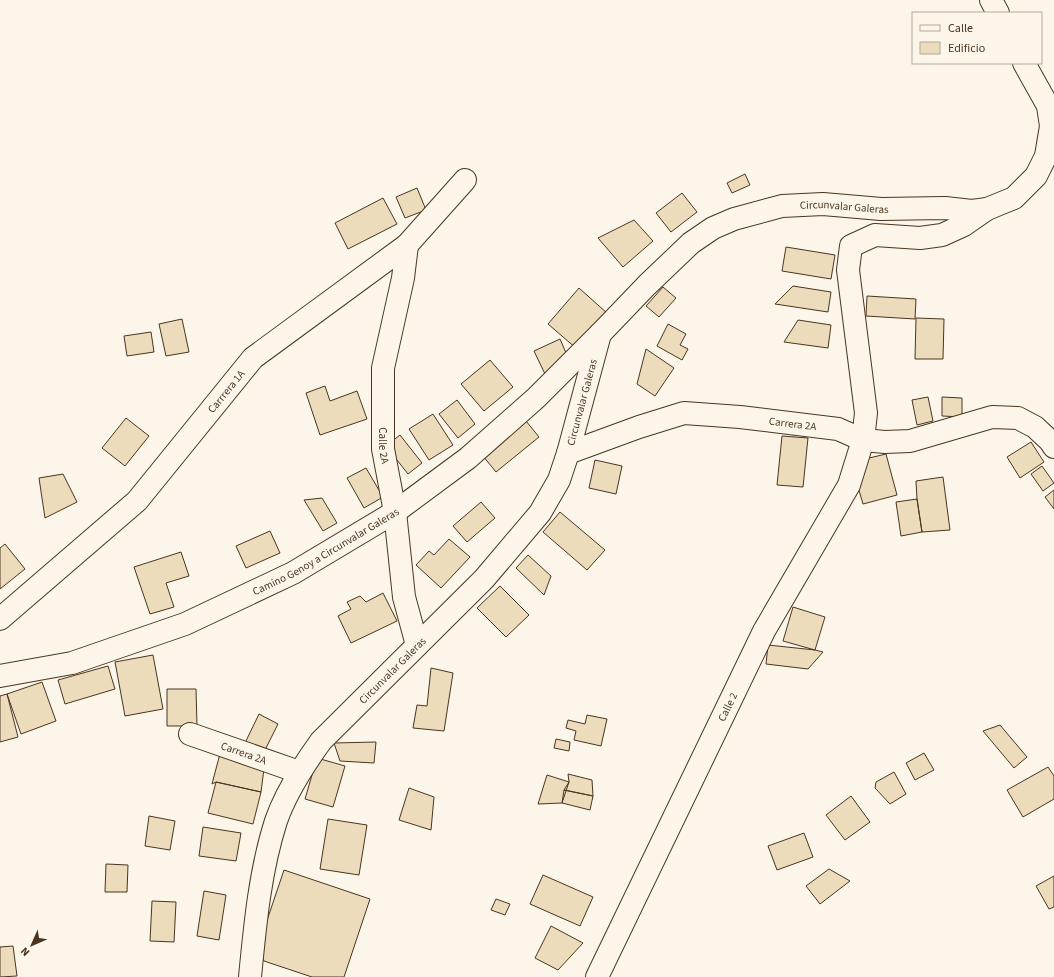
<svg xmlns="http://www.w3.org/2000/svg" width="1054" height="977" viewBox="0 0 1054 977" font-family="'Source Sans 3',sans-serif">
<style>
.building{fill:#ecdcbc;stroke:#4a3520}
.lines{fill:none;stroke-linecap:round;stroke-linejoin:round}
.minor-casing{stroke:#4a3520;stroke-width:24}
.major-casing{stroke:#4a3520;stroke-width:24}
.minor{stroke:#fbf6e9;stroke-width:22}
.major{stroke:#fbf6e9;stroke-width:22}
.labels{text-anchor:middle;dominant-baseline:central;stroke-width:3;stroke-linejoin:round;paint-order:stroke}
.street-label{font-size:11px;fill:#4a3520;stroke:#fbf6e9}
</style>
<rect width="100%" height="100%" fill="#fbf6e9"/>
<path class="building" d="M745,174L750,185L732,193L727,183Z
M417,188L426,210L405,218L396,197Z
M682,193L697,212L671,232L656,213Z
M383,198L397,224L348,249L335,223Z
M634,220L653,241L623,267L598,238Z
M786,247L835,255L831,279L782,271Z
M793,286L831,292L828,312L775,304Z
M663,287L676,298L659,317L646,306Z
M579,288L608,314L577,349L548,324Z
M867,296L916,299L915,319L866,316Z
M916,318L944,319L943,359H915Z
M182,319L189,352L166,356L159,324Z
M798,320L831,325L828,348L784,342Z
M668,324L686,334L680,345L688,349L682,360L657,346Z
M151,332L154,352L127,356L124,336Z
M560,339L570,362L545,374L534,351Z
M646,349L674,368L655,396L637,384Z
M490,360L513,387L484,411L461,384Z
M325,386L330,401L357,391L367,419L320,435L306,393Z
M928,397L933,421L917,425L912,400Z
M942,397L962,398V417L942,416Z
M457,400L475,424L458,438L439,414Z
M433,414L453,445L429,460L409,429Z
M126,418L149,436L125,466L102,448Z
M526,421L539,437L496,472L483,456Z
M400,435L422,463L408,474L386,446Z
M782,436L808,438L803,487L777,485Z
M1031,442L1044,462L1020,478L1007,457Z
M886,454L897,495L863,504L856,480L865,459Z
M595,460L622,466L616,494L589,488Z
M1042,466L1054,483L1043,491L1031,474Z
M366,468L383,497L364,508L347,478Z
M63,474L77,502L45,518L39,478Z
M943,477L950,530L922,532L917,499L916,481Z
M1054,490V509L1045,497Z
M322,498L337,523L323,531L304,500Z
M917,499L922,532L901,536L896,502Z
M481,502L495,518L467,542L453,526Z
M560,512L605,550L587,570L543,532Z
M270,531L280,553L246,568L236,546Z
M449,539L470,557L441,588L416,565L429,551L434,555Z
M5,544L25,569L0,589V548Z
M181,552L189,576L166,583L174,607L150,614L134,567Z
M528,555L551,576L544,595L516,568Z
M500,586L529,615L506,637L477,608Z
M383,593L397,621L351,643L338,616L351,609L347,602L360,596L366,602Z
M793,607L825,617L815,650L783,641Z
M768,645L815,650L823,652L808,669L766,664Z
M153,655L163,709L125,716L115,662Z
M108,666L115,689L65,704L58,680Z
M431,668L453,673L444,731L413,728L417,705L427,706Z
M42,682L56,721L21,734L7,694Z
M167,689H196L197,726H167Z
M7,694L18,737L0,742V696Z
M259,714L278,724L263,754L244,745Z
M587,715L607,719L601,746L574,740L576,731L566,728L568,720L585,724Z
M1000,725L1027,757L1014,768L983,731Z
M556,739L570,742L569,751L554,748Z
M376,742L374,763L340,761L334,743Z
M221,750L265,761L261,792L216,782L212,784Z
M924,753L934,770L915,780L906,763Z
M317,758L345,766L333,807L305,799Z
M1048,767L1054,776V799L1023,817L1007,790Z
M894,772L906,794L890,804L875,788L876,782Z
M568,774L592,780L593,796L564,790L569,782Z
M547,775L569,782L562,803L538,804Z
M216,782L261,792L253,824L208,813Z
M409,788L434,797L431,830L399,820Z
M564,790L593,796L590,810L562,803Z
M851,796L870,822L845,840L826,815Z
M149,816L175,821L170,850L145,846Z
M328,819L367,825L359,875L320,869Z
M203,827L241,833L236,861L199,856Z
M804,833L813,857L777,870L768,846Z
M106,864L128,865L127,892H105Z
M829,869L850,881L820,904L806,886Z
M284,870L370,899L344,977H312L264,961L257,950Z
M543,875L593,897L580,926L530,904Z
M1054,876V907L1049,909L1036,886Z
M204,891L226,895L219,940L197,936Z
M496,899L510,904L505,915L491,910Z
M152,901L176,902L174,942L150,941Z
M551,926L583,943L558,970L535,958Z
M13,946L17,976L0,977V947Z"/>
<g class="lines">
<g class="minor-casing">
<g id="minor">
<path id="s1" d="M407,245L403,278L383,368V449L395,512L404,597L417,645"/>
<path id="s2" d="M568,453L639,427L684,413L740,417L838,429L863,440L885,442L910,441L992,417L1018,418L1035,427L1050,441L1054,447"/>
<path id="s3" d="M0,619L137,501L253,358L407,245L465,180"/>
<path id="s4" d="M0,676L72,663L185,624L293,573L395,512L468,458L536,398L600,334"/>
<path id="s5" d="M190,734L299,772"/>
<path id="s6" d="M597,977L764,631L849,485L863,440L866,413L848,270L851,246L875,235L920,238L942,235L964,225L987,209"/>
</g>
</g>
<g class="major-casing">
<g id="major">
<path d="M991,0L998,13"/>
<path id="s7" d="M250,977C255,925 260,871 276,821C286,792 303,766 321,741L484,579L540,513L559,480L568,453L600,334L647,285L691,243L713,228L734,219L782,206L823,204L881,209L945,208L972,211L987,209L1014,198L1036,176L1046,156L1051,126L1048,106L1024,63"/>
</g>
</g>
<use href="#minor" class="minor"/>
<use href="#major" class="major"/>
</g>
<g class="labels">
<g class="street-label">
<text stroke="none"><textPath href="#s7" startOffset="1047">Circunvalar Galeras</textPath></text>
<text stroke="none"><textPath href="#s3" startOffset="322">Carrrera 1A</textPath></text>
<text stroke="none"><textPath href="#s7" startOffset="686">Circunvalar Galeras</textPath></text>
<text stroke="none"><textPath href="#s2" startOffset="232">Carrera 2A</textPath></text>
<text stroke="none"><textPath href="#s1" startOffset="203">Calle 2A</textPath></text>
<text stroke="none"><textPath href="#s4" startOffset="351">Camino Genoy a Circunvalar Galeras</textPath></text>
<text stroke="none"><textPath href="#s7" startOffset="351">Circunvalar Galeras</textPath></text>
<text stroke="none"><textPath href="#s6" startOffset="300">Calle 2</textPath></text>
<text stroke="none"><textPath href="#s5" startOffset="57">Carrera 2A</textPath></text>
</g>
</g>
<rect x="912" y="12" width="130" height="52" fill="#fbf6e9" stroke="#b4a999"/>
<rect x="920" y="25" width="20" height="6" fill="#fbf6e9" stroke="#b4a999"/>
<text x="948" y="32" font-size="12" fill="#4a3520">Calle</text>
<rect x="920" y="42" width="20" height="12" fill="#ecdcbc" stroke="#b4a999"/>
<text x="948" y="52" font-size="12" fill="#4a3520">Edificio</text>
<g transform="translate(32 945) rotate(225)" stroke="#fbf6e9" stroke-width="3" paint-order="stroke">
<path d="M0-3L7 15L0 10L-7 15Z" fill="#4a3520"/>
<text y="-6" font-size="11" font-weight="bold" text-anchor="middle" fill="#4a3520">N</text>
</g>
</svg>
